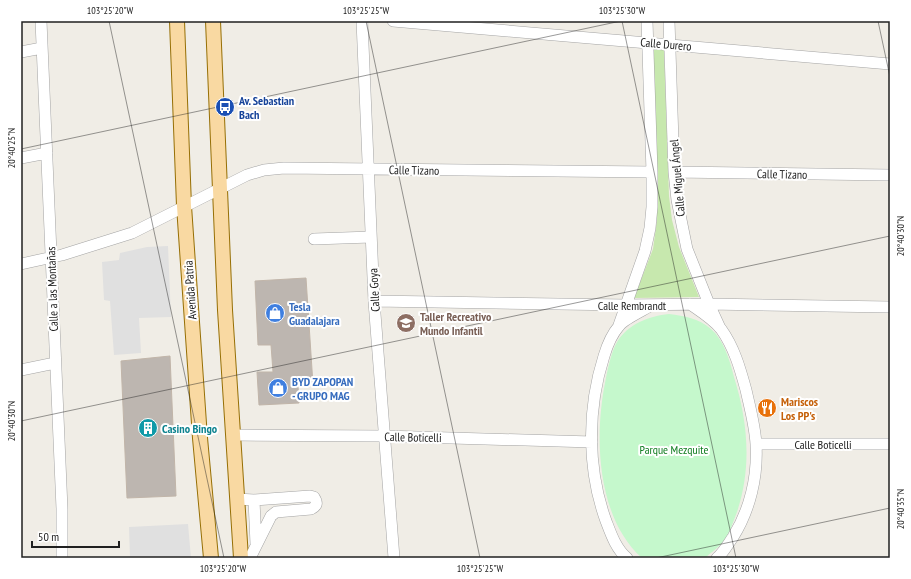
<svg xmlns="http://www.w3.org/2000/svg" width="911" height="579" viewBox="0 0 911 579" font-family="'PT Sans Narrow',sans-serif">
<style>
.grass{fill:#c7e8ae}
.park{fill:#c5f8cc}
.parking{fill:#e0e0e0}
.building{fill:#bdb6b0;stroke:#c1b5a9}
.lines{fill:none;stroke-linecap:round;stroke-linejoin:round}
.minor-casing{stroke:#a4a4a4;stroke-width:12}
.major-casing{stroke:#966f05;stroke-width:16}
.minor{stroke:#fff;stroke-width:11}
.major{stroke:#f9d9a2;stroke-width:14}
.ticks{fill:none;stroke:#202020;stroke-width:1;stroke-opacity:0.45}
.labels{text-anchor:middle;dominant-baseline:central;stroke-width:4;stroke-linejoin:round;paint-order:stroke}
.street-label{font-size:12px;fill:#202020;stroke:#fff}
.transit-label{font-size:12px;font-weight:bold;fill:#164399;stroke:#fff;text-anchor:start}
.shop-label{font-size:12px;font-weight:bold;fill:#366cbe;stroke:#fff;text-anchor:start}
.education-label{font-size:12px;font-weight:bold;fill:#785e54;stroke:#fff;text-anchor:start}
.food-label{font-size:12px;font-weight:bold;fill:#c56008;stroke:#fff;text-anchor:start}
.culture-label{font-size:12px;font-weight:bold;fill:#0d838f;stroke:#fff;text-anchor:start}
.park-label{font-size:12px;fill:#0f7c1f;stroke:#fff}
.neatline{fill:none;stroke:#202020;stroke-width:1.5}
.ticks-label{font-size:10px;text-anchor:middle;fill:#202020}
</style>
<rect width="100%" height="100%" fill="#f0ede6"/>
<path class="grass" d="M652,48L664,50L669,196L672,220L679,247L699,297L634,298L653,249L657,220Z"/>
<path class="park" d="M669,314C685,316 698,318 711,329C724,340 730,361 734,377C748,422 752,467 737,512C733,522 730,533 723,542C718,548 710,553 705,558H642C597,518 594,438 605,383C607,372 611,352 617,342C628,324 649,316 669,314Z"/>
<path class="parking" d="M168,246L171,317L139,318L141,353L114,355L110,301L104,300L102,262L119,260L120,253L147,247Z
M188,524L191,558H130L129,527Z"/>
<path class="building" d="M306,278L313,385L298,386L299,403L259,405L257,372H273L271,345H258L255,281Z
M170,356L176,496L127,498L121,361Z"/>
<g class="lines">
<g class="minor-casing">
<path id="minor" d="M41,21L62,509V558
M362,21L374,301L394,558
M393,21L890,64
M669,21L674,172L677,200L687,249L709,304L720,328
M21,52L42,48
M21,158L47,153
M674,172L890,175
M314,239L371,237
M21,264L62,255L132,233L247,175L264,170L284,168L652,172
M374,301L626,305L709,304L890,307
M690,304C700,311 713,319 721,329C734,347 740,368 746,390C750,408 755,426 756,444C758,476 750,510 733,537C728,544 724,552 717,558
M619,325L645,251L650,228L652,207V172L647,21
M21,370L55,363
M233,435L384,436L592,442
M756,444H890
M237,499L254,500L310,496L314,497C318,503 317,506 311,509L276,512L271,516L250,558
M254,500L256,544
M627,558C616,549 611,534 606,521C587,469 587,409 604,356C607,346 612,334 619,326C624,319 644,310 652,305"/>
</g>
<g class="major-casing">
<path id="major" d="M177,21L184,206L200,438L211,558
M213,21L225,310L241,558"/>
</g>
<use href="#minor" class="minor"/>
<use href="#major" class="major"/>
</g>
<path class="ticks" d="M109,21L224,558M366,21L480,558M622,21L736,558M878,21L890,77M21,149L621,21M21,421L890,236M656,558L890,508"/>
<defs>
<g id="bus-disc" transform="scale(1)"><circle r="9.5" fill="#1a4fb4" stroke="#fff"/><path d="M-5-6H5V4H4V6H2V4H-2V6H-4V4H-5ZM-3.5-4V0h7V-4ZM-3.5 1.2v1.5H-2V1.2ZM2 1.2v1.5H3.5V1.2Z" fill="#fff"/></g>
<g id="shop-disc" transform="scale(1)"><circle r="9.5" fill="#3f7fe0" stroke="#fff"/><path d="M-5-2.5h2.3a2.7 3.5 0 0 1 5.4 0H5L5.5 6h-11ZM-1.5-2.5h3a1.5 2.3 0 0 0-3 0Z" fill="#fff"/></g>
<g id="school-disc" transform="scale(1)"><circle r="9.5" fill="#8d6e63" stroke="#fff"/><path d="M0-5L7-2L0 1L-7-2ZM-4 1L0 2.5L4 1V4Q0 6-4 4Z" fill="#fff"/></g>
<g id="restaurant-disc" transform="scale(1)"><circle r="9.5" fill="#e8710a" stroke="#fff"/><path d="M-5-6h1v4h1v-4h1v4h1v-4h1v5L-1.5 .5V6h-2V.5L-5-1ZM5-6V6H3V1.5H1.5Q1.5-4 5-6Z" fill="#fff"/></g>
<g id="building-disc" transform="scale(1)"><circle r="9.5" fill="#0f9aa8" stroke="#fff"/><path d="M-4-6H4V6H1V3H-1V6H-4ZM-2.5-4.3h1.7v1.8h-1.7ZM.8-4.3h1.7v1.8H.8ZM-2.5-1h1.7V.8h-1.7ZM.8-1h1.7V.8H.8Z" fill="#fff"/></g>
</defs>
<g fill-rule="evenodd">
<use href="#bus-disc" x="225" y="107"/>
<use href="#shop-disc" x="275" y="313"/>
<use href="#school-disc" x="406" y="323"/>
<use href="#shop-disc" x="278" y="388"/>
<use href="#restaurant-disc" x="767" y="408"/>
<use href="#building-disc" x="148" y="428"/>
</g>
<g class="labels">
<g class="street-label">
<text transform="translate(666 44) rotate(5)">Calle Durero</text>
<text transform="translate(414 170) rotate(1)">Calle Tizano</text>
<text transform="translate(782 174) rotate(1)">Calle Tizano</text>
<text transform="translate(677 178) rotate(-95)">Calle Miguel Ángel</text>
<text transform="translate(52 289) rotate(-92)">Calle a las Montañas</text>
<text transform="translate(190 290) rotate(-94)">Avenida Patria</text>
<text transform="translate(374 290) rotate(-93)">Calle Goya</text>
<text x="632" y="305">Calle Rembrandt</text>
<text transform="translate(413 437) rotate(1)">Calle Boticelli</text>
<text x="823" y="444">Calle Boticelli</text>
</g>
<g class="transit-label">
<text x="239" y="100">Av. Sebastian<tspan x="239" dy="14">Bach</tspan></text>
</g>
<g class="shop-label">
<text x="289" y="306">Tesla<tspan x="289" dy="14">Guadalajara</tspan></text>
<text x="292" y="381">BYD ZAPOPAN<tspan x="292" dy="14">- GRUPO MAG</tspan></text>
</g>
<g class="education-label">
<text x="420" y="316">Taller Recreativo<tspan x="420" dy="14">Mundo Infantil</tspan></text>
</g>
<g class="food-label">
<text x="781" y="401">Mariscos<tspan x="781" dy="14">Los PP's</tspan></text>
</g>
<g class="culture-label">
<text x="162" y="428">Casino Bingo</text>
</g>
<g class="park-label">
<text x="674" y="449">Parque Mezquite</text>
</g>
</g>
<rect width="911" height="579" fill="none" stroke="#ffffff" stroke-width="44"/>
<path d="M32 541v6h87v-6" fill="none" stroke="#202020" stroke-width="2"/>
<text x="38" y="541" font-size="12" fill="#202020" stroke="#ffffff" stroke-width="3" paint-order="stroke">50 m</text>
<rect x="22" y="22" width="867" height="535" class="neatline"/>
<g class="ticks-label">
<text x="110" y="14">103°25'20"W</text>
<text x="366" y="14">103°25'25"W</text>
<text x="622" y="14">103°25'30"W</text>
<text transform="translate(11 148) rotate(-90)" y="4">20°40'25"N</text>
<text transform="translate(900 236) rotate(-90)" y="4">20°40'30"N</text>
<text transform="translate(11 421) rotate(-90)" y="4">20°40'30"N</text>
<text transform="translate(900 509) rotate(-90)" y="4">20°40'35"N</text>
<text x="223" y="572">103°25'20"W</text>
<text x="480" y="572">103°25'25"W</text>
<text x="736" y="572">103°25'30"W</text>
</g>
</svg>
